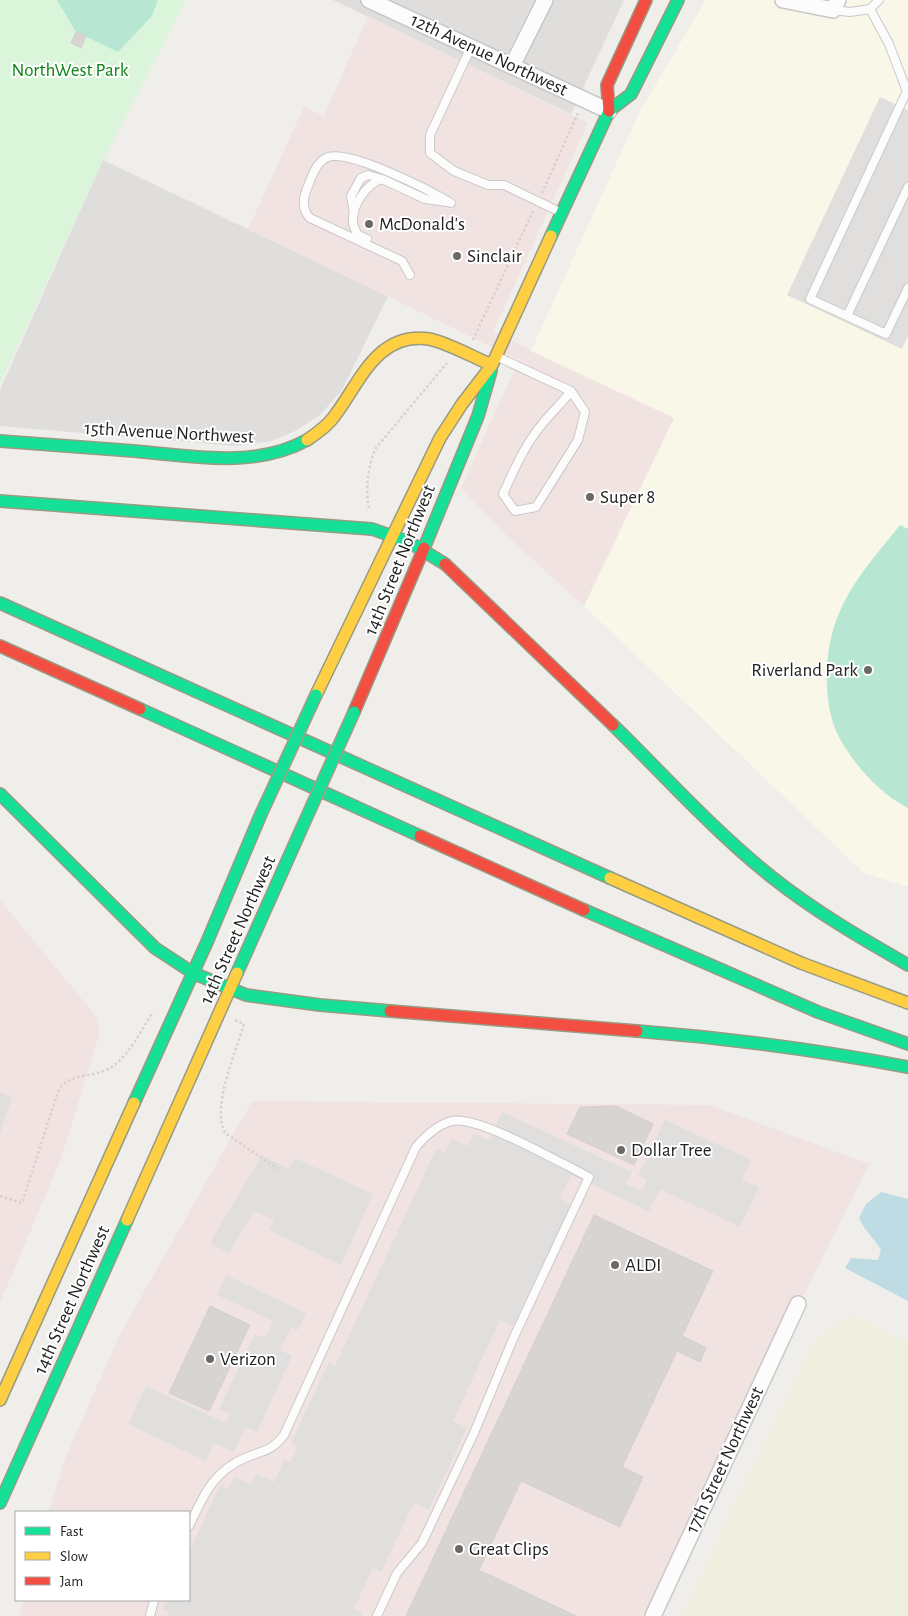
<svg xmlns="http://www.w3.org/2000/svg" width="908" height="1616" viewBox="0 0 908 1616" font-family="'Alegreya Sans',sans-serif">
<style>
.residential{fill:#dfdedc}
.commercial{fill:#f1e3e1}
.education{fill:#f8f7e8}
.farmland{fill:#efefdf}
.park{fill:#daf5da}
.pitch{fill:#b7e6d2}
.parking{fill:#e0dfde}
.water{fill:#bfdbe3}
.building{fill:#d7d4d2;stroke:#d3d0cc}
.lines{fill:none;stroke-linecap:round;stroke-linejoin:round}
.lane-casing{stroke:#c9c8c7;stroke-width:10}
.street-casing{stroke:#c9c8c7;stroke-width:18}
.fast-casing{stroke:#999a82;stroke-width:14}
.slow-casing{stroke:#999a82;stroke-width:14}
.jam-casing{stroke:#999a82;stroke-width:14}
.path{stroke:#dccecd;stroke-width:2.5;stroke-dasharray:2.5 2.5;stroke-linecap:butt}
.lane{stroke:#fdfcfc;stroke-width:8}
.street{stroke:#fdfcfc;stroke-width:15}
.fast{stroke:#16e098;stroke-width:11}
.slow{stroke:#ffcf43;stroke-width:11}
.jam{stroke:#f24e42;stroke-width:11}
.fast-bridge-casing{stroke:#a79c86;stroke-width:14;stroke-linecap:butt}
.fast-bridge{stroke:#16e098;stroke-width:11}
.poi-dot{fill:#6a6968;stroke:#fff;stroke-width:2}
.labels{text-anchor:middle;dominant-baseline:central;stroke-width:4;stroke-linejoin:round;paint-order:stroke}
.street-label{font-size:19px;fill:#222;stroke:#fff}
.park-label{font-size:19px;fill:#0c8416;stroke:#fff}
.poi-label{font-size:19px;fill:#222;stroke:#fff;text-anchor:start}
</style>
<rect width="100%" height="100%" fill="#f0eeeb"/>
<path class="residential" d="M333,0H624L571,114Z
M103,160L388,296L342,390L320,415L295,431L272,441L235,446L0,426V390Z"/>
<path class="commercial" d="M368,16L588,123L493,332L675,418L584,606L510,539L461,488L519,360L248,229L304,107L324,116Z
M0,900L96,1016L100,1032L61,1159L0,1303Z
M252,1101L710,1105L869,1164L644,1616H19L23,1600H189V1512H49L64,1461L120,1334Z"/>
<path class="education" d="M706,0H908V887L864,873L584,606L674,418L531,351L640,111Z"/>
<path class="farmland" d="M857,1316L908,1343V1616H681L810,1347L839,1320Z"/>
<path class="park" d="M0,0H186L103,160L0,383Z"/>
<path class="pitch" d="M57,0H158L152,16L118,52L76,32Z
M900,525L908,529V808C880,794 852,763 838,735C822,703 824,648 838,616C851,582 878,553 900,525Z"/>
<path class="parking" d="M880,97L908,110V336L902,349L787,295Z
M0,1092L12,1098L0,1133Z
M502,1112L632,1172L626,1184L642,1191L647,1180L638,1176L665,1120L751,1160L742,1180L759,1187L740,1227L660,1189L649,1211L571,1175L560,1198L571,1204L513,1326L500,1320L453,1421L467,1428L429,1510L414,1503L381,1572L373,1568L354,1609L362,1613L361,1616H168L170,1613L162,1609L167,1600H189V1553L220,1485L228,1489L234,1477L251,1484L257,1474L274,1482L284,1460L291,1462L298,1447L291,1443L328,1363L335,1366L436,1149L445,1153L452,1139L468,1146L474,1134L489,1140Z
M262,1155L288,1169L295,1158L373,1194L341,1265L269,1230L274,1220L254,1211L229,1253L210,1243Z
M226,1275L306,1313L298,1330L291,1327L280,1350L292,1356L257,1432L245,1427L234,1452L214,1443L206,1461L128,1424L146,1386L226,1423L230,1414L219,1409L255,1334L265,1338L273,1321L217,1295Z"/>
<path class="water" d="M881,1192L908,1199V1301L845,1268L851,1258L878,1260L881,1250C874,1238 865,1231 859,1218L866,1204Z"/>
<path class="building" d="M76,32L86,36L81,48L71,43Z
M616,1106L653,1124L634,1165L567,1134L580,1107Z
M594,1215L713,1271L682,1336L706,1348L700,1362L677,1351L622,1467L643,1477L620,1527L521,1481L479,1570L576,1616H406Z
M210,1306L250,1325L209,1411L169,1393Z"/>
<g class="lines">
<g class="lane-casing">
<path id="lane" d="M879,0L870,9L889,44L908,94
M833,10L850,12L870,9
M471,47L430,135V153L454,171L488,185H504L560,212
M906,93L810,299L886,334L908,288
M354,213L351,196L361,178L368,175L382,179
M367,239L358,235C356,232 354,227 353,224C351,206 366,184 382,179L425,199L447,202
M410,275L402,261L310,218C301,209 303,197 308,186C312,176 316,163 326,158C346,147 431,191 451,203
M847,316L908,187
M498,357L571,391L585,412L578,440L536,507L515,511L503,494C514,470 525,444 543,423C552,412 562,403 571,391
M189,1526C203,1497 212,1472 245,1458C263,1450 271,1452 284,1435L416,1147C426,1135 437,1125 452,1121C478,1115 562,1164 589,1177L513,1339L474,1433L422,1543L397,1573L377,1616
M150,1616L154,1600"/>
</g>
<g class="street-casing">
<path id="street" d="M369,0L609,111
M783,0L833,10L838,0
M512,66L545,0
M653,1616L798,1304"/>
</g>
<g class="fast-casing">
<path id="fast" d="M551,236L609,111L631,94L678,0
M0,441C45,444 89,448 134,451C190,456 255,469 307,440
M0,501L372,529L409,542L445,564
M424,548L478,416L491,371
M0,603L610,878
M140,709L420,836
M613,725C666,777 716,833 773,878C816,912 861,938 908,965
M0,794L155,948L193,973L246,995L320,1005L390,1011
M584,910L818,1012L908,1044
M237,973L300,832
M637,1031C728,1038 818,1050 908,1067
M134,1103L207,942L261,814
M0,1503L127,1220"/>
</g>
<g class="slow-casing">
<path id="slow" d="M307,440C316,434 326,427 333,418C359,385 376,331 429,339C446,342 475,358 492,365
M393,535L440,438L462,404L492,365L551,236
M316,695L393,535
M610,878L801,963L908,1003
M127,1220L237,973
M0,1400L134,1103"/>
</g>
<g class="jam-casing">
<path id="jam" d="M609,111L607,85L646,0
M445,564L613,725
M0,646L140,709
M354,712L424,548
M420,836L584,910
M390,1011L637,1031"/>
</g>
<path class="path" d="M542,193L579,111
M473,340L533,211
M369,508C365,490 368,465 376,448L447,363
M235,1020L244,1024C236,1052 211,1107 225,1133L278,1169
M0,1196L22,1203L59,1089C73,1072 91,1078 108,1069C128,1059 141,1030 153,1012"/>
<use href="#lane" class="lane"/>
<use href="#street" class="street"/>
<use href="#fast" class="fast"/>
<use href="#slow" class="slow"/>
<use href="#jam" class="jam"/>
<g class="fast-bridge-casing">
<path id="fast-bridge" d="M261,814L316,695
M300,832L354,712"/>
</g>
<use href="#fast-bridge" class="fast-bridge"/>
</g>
<g class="poi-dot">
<circle cx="369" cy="224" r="5"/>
<circle cx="457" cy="256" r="5"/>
<circle cx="590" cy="497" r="5"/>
<circle cx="868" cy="670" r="5"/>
<circle cx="621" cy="1150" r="5"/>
<circle cx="615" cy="1265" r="5"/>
<circle cx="210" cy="1359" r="5"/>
<circle cx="459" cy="1549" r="5"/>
</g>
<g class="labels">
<g class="street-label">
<text transform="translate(489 55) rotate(25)">12th Avenue Northwest</text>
<text transform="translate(169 433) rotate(3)">15th Avenue Northwest</text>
<text transform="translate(400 560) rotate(-68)">14th Street Northwest</text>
<text transform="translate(238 930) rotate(-66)">14th Street Northwest</text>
<text transform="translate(72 1300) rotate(-66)">14th Street Northwest</text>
<text transform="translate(725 1460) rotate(-65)">17th Street Northwest</text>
</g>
<g class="park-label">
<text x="70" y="70">NorthWest Park</text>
</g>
<g class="poi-label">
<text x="379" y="224">McDonald's</text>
<text x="467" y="256">Sinclair</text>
<text x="600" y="497">Super 8</text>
<text x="858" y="670" text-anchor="end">Riverland Park</text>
<text x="631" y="1150">Dollar Tree</text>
<text x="625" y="1265">ALDI</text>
<text x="220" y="1359">Verizon</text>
<text x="469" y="1549">Great Clips</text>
</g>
</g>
<rect x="15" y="1511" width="175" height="90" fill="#ffffff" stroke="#a7a7a7"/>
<rect x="25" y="1527" width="25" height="8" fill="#16e098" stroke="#a7a7a7"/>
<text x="60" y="1536" font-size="15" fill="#222222">Fast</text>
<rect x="25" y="1552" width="25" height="8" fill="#ffcf43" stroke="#a7a7a7"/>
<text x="60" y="1561" font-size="15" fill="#222222">Slow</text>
<rect x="25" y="1577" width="25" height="8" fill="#f24e42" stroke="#a7a7a7"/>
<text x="60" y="1586" font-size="15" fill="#222222">Jam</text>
</svg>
